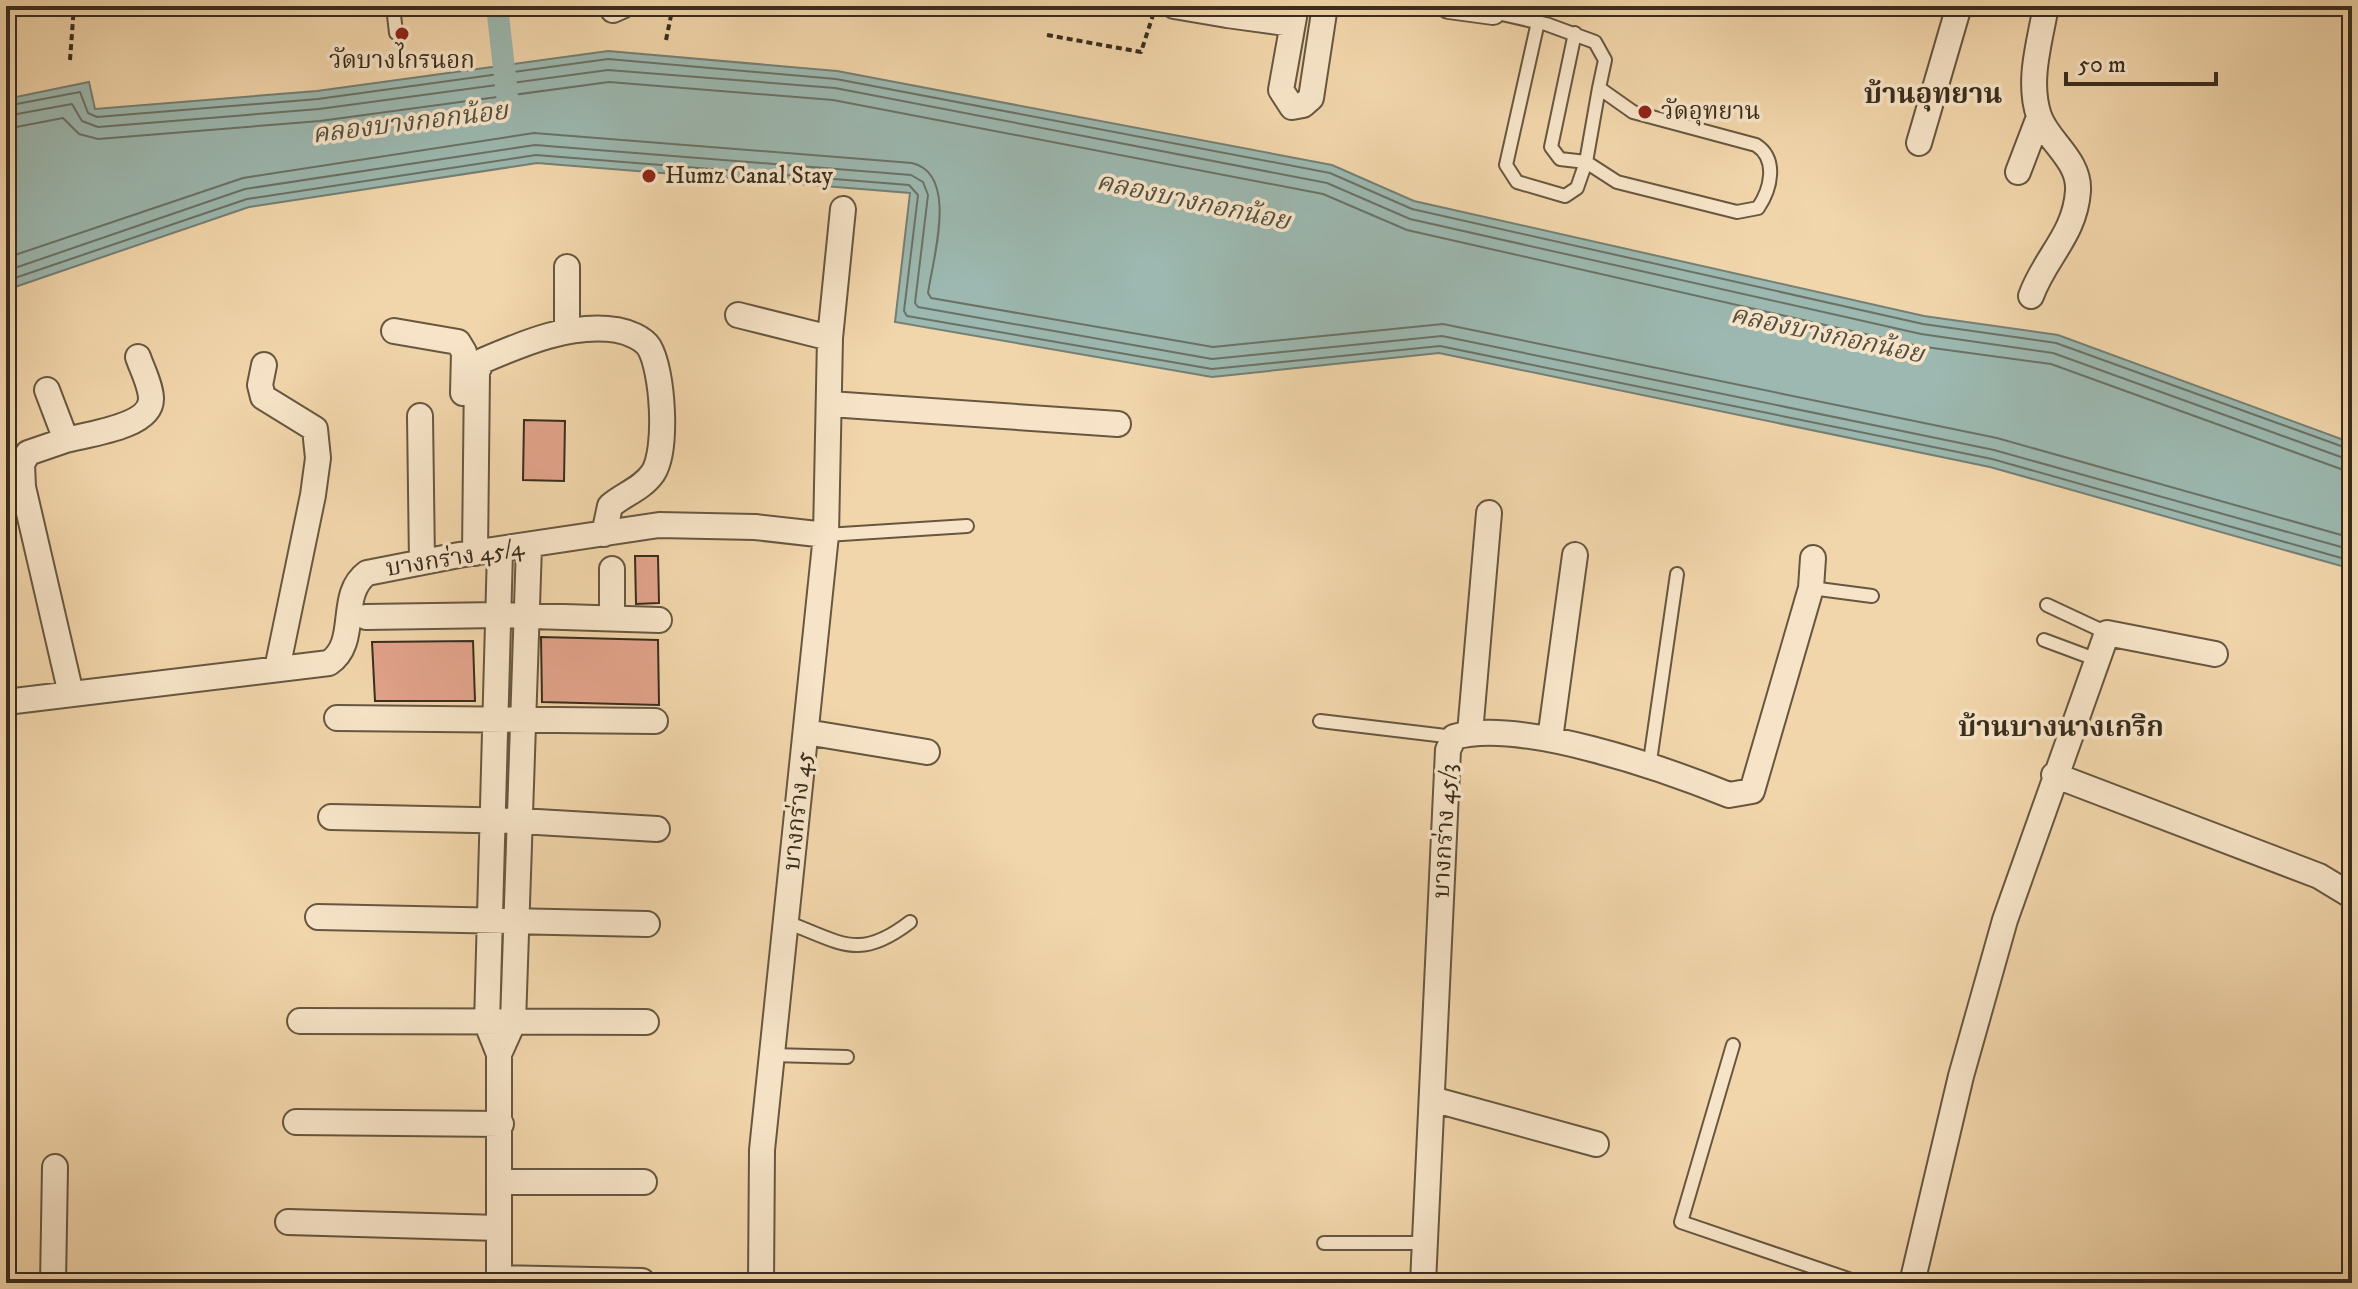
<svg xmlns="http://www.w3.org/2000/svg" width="2358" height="1289" viewBox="0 0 2358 1289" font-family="'IM FELL DW Pica','Noto Serif Thai',serif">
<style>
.water{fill:#9cb8b0;stroke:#748075;stroke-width:2}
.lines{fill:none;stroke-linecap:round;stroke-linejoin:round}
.shore{stroke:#6a7266;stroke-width:2}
.canal{stroke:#9cb8b0;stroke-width:22}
.building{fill:#e2a38b;stroke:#392d1d;stroke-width:2}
.service-casing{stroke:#675740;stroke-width:16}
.minor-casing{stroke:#675740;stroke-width:28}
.path{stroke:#392d1d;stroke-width:4;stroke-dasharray:6 4;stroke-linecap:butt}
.service{stroke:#f7e4c8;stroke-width:12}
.minor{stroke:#f7e4c8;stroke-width:24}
.poi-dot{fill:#8f2418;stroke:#f7e4c8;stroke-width:3}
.labels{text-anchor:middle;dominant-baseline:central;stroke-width:7;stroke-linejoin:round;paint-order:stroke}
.poi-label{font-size:24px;fill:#392d1d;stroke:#f7e4c8;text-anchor:start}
.street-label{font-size:24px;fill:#392d1d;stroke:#f7e4c8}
.water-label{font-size:26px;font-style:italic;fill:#525042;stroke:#f7e4c8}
.quarter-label{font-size:28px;font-weight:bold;fill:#392d1d;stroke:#f7e4c8}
</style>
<rect width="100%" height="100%" fill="#f2d6ab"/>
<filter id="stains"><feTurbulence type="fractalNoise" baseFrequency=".0025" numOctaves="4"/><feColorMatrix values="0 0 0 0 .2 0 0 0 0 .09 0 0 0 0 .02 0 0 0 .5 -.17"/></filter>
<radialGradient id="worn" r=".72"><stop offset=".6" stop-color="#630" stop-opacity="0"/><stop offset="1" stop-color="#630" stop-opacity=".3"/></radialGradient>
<path class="water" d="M608,51L837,71L1332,165L1414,201L1924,316L2058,335L2352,443V569L1990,467L1439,353L1212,377L895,322L910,193L537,163L249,207L6,290V99L89,82L95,109L317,91Z"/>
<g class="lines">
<path class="shore" d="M6,106L80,92L88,113L97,117L318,99L608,59L836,79L1330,173L1412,209L1923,324L2056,343L2352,450
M6,116L72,104L82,121L98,127L319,109L608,70L835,88L1327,183L1410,219L1921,334L2053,353L2352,461
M6,129L63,118L79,134L98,139L320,121L609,82L833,100L1323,194L1407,230L1918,346L2051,364L2352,473
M6,258L243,178L534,133L912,163C959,174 933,258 928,293L931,298L1213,347L1443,324L1997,438L2352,538
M6,271L245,189L535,145L911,175L923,182L928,195L915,303L918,307L1212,359L1442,336L1994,450L2352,550
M6,281L247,199L536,155L909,185L918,195L904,311L907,316L1212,369L1440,346L1992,459L2352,561"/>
<path class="canal" d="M497,6L507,95"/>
</g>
<path class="building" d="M524,420L565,421L564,481L523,480Z
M635,556H658L659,603L636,604Z
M541,637L658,640L659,705L542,702Z
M473,641L475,701H375L372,642Z"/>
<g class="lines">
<g class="service-casing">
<path id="service" d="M393,6L396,33
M1493,12L1546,24L1595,42L1605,60L1599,88L1633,112L1756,145C1778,159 1771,189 1758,208L1737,212L1617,182L1586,162L1577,188L1565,196L1517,182L1506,165L1538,22
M1575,33L1551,147L1560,159L1586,162L1599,88
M826,535L967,526
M1811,588L1872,596
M2047,605L2107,633
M2044,640L2095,659
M1320,721L1454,737
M1649,768L1677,574
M786,922C841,942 858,962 910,922
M1733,1045L1681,1222L1860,1283
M772,1055L847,1057
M1324,1243H1425"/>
</g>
<g class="minor-casing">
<path id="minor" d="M1174,6L1227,15
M1229,6L1227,15L1292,24
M1296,6L1281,90L1292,107L1303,105L1311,98L1325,6
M1449,6L1493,12L1494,6
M613,10L622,6
M1919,143L1959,6
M2018,172L2039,117
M567,267V331
M2031,296C2045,257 2075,235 2078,191C2080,160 2048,142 2039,116C2027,81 2040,41 2046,6
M738,315L830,338
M394,331L458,342L464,352L463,393
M264,365L260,385L263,397L315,429L318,458L313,495L277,669
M47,390L66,440L28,453L22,464L23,487L71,694
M830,404L1118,424
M420,416L422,562
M66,440C88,434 151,427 151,399C151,386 142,369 138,357
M475,553L477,372L482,361C524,343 570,323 617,330C628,332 643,338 649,347C663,370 668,450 653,473C642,489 624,494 610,506L604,534
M366,617L500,615L659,620
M612,618V569
M6,702L329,663C360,642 337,595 367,573L459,555L659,525L755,527L826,535
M337,718L655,721
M806,732L927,752
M1470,733L1489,513
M1550,739L1575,555
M2054,775L2319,876L2352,896
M331,817L520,821L657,829
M318,917L647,924
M300,1021L646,1022
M499,1054L513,1023L529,546
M1432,1099L1596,1144
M296,1122L501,1124
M501,1182H644
M288,1222L499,1228
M499,1278L642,1281
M53,1283L55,1167
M499,1283V1054L487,1024L500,551
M761,1283L762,1150L826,535L830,338L843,209
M1423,1283L1448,750L1454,737C1520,718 1665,769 1729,795L1752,791L1811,588L1813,558
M1912,1283L1961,1076L2005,920L2107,633L2215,654"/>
</g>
<path class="path" d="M1047,35L1141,52L1154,12
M666,40L673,6
M70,60L74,6"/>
<use href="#service" class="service"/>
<use href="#minor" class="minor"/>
</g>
<g class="poi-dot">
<circle cx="402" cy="34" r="8"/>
<circle cx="1645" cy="112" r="8"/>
<circle cx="649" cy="176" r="8"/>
</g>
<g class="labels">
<g class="poi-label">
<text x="402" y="61" text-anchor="middle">วัดบางไกรนอก</text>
<text x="1661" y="112">วัดอุทยาน</text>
<text x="665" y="176">Humz Canal Stay</text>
</g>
<g class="street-label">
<text transform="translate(455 558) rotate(-9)">บางกร่าง 45/4</text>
<text transform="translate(798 811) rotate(-84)">บางกร่าง 45</text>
<text transform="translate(1445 831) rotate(-87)">บางกร่าง 45/3</text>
</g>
<g class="water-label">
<text transform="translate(410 123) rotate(-7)">คลองบางกอกน้อย</text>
<text transform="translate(1193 202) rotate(12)">คลองบางกอกน้อย</text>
<text transform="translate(1827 335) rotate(12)">คลองบางกอกน้อย</text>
</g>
<g class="quarter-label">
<text x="1933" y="94">บ้านอุทยาน</text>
<text x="2061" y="727">บ้านบางนางเกริก</text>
</g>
</g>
<rect width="2358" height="1289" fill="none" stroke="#f2d6ab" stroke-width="32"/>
<rect x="8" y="8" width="2342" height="1273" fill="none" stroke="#392d1d" stroke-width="4"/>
<rect x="16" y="16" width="2326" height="1257" fill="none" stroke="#392d1d" stroke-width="2"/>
<path d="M2066 72v12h150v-12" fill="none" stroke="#392d1d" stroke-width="4"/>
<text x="2078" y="72" font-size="24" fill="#392d1d" stroke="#f7e4c8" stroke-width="6" paint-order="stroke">50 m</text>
<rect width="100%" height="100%" filter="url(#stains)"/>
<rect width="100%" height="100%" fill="url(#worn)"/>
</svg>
